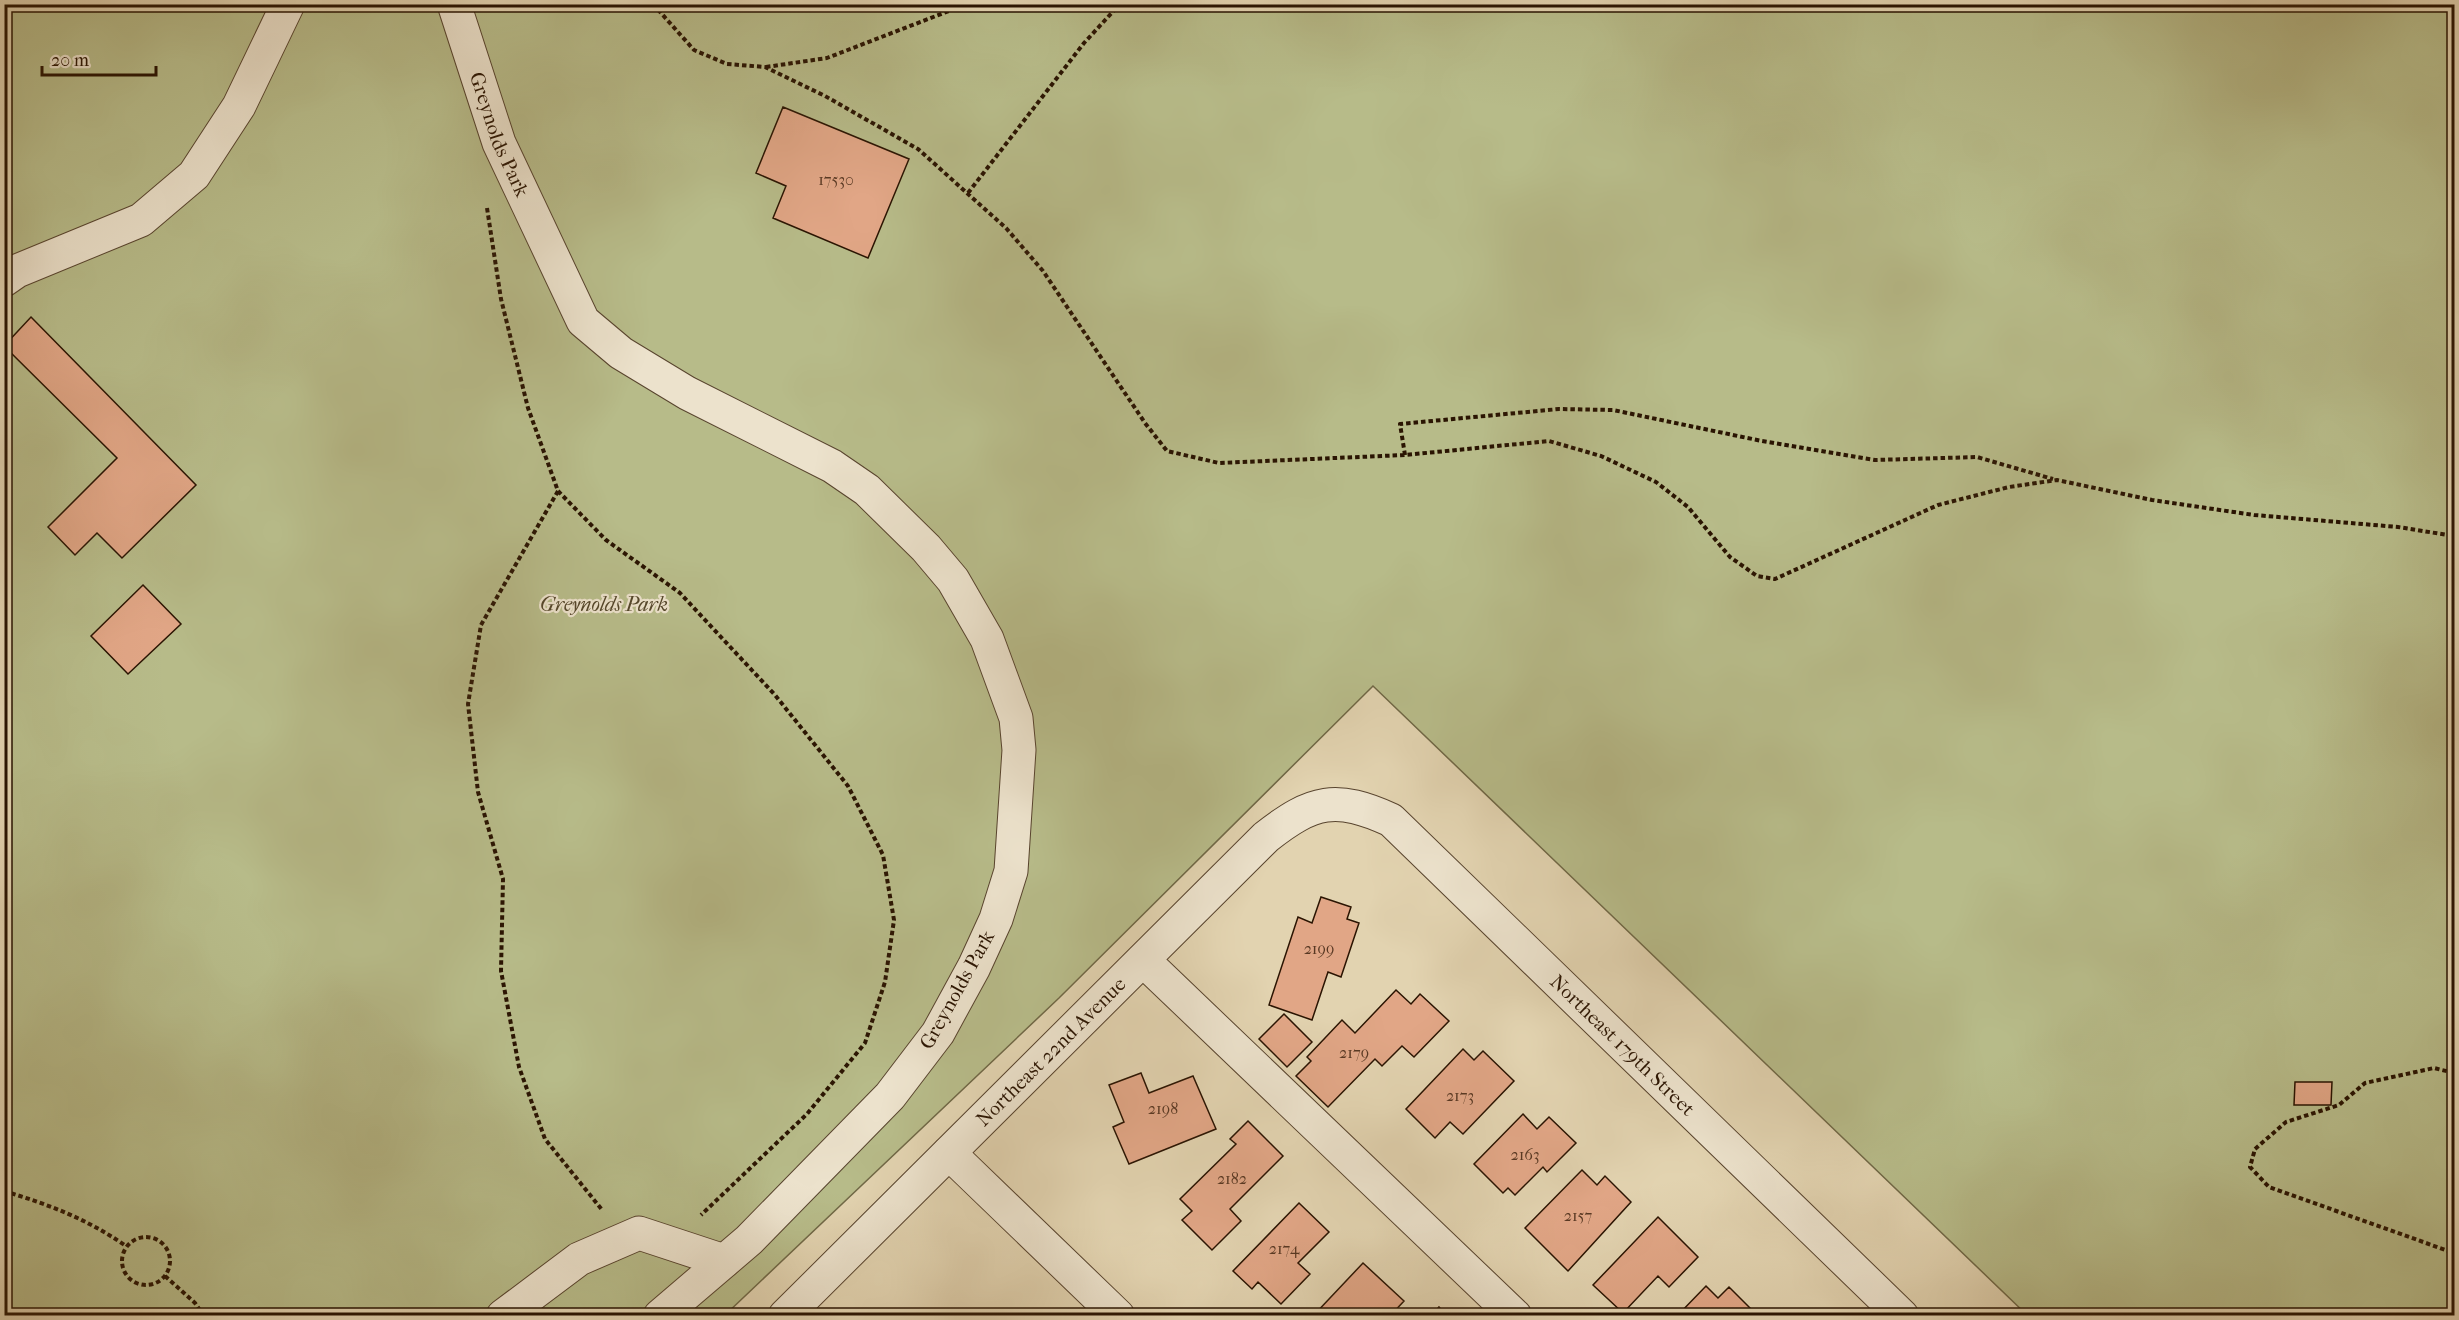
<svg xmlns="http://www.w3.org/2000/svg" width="2459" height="1320" viewBox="0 0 2459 1320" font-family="'IM FELL French Canon',serif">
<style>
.green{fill:#b7bb89;stroke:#706846;stroke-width:1.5}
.building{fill:#e1a686;stroke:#2a1402;stroke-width:1.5}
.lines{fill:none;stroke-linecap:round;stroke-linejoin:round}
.minor-casing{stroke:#58442e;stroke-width:35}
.path{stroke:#2a1402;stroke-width:4;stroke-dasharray:4.5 3;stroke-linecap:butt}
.minor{stroke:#ece2cc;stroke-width:33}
.labels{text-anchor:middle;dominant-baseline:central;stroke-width:4.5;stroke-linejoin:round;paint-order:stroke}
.number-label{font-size:16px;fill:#583823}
.street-label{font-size:20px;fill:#2a1402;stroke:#ece2cc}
.park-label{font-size:20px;font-style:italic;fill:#54462a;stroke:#ece2cc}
</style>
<rect width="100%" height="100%" fill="#e2d3b0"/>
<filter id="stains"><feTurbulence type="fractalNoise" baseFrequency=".00333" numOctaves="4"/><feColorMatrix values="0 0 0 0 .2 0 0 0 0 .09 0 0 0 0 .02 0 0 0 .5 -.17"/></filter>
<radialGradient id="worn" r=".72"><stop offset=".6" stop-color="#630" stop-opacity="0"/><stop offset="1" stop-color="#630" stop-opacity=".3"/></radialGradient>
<path class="green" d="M5,5H2454V1315H2027L1373,686L1059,998L725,1315L5,1316Z"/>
<path class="building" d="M783,107L909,159L868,258L773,218L786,186L756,173Z
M31,317L196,485L122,558L97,533L75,555L48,527L117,458L4,346Z
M143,585L181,624L128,674L91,636Z
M1321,897L1351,907L1347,919L1359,923L1341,977L1328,972L1312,1020L1269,1005L1298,917L1312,923Z
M1396,990L1411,1004L1420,994L1449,1021L1414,1057L1402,1046L1382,1066L1375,1059L1328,1107L1296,1076L1311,1061L1307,1057L1342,1020L1355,1033Z
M1284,1014L1312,1042L1287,1067L1259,1039Z
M1463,1049L1474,1060L1483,1051L1514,1081L1463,1134L1450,1122L1435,1138L1406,1109Z
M1141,1073L1149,1093L1193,1076L1216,1129L1129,1164L1113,1127L1124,1122L1109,1085Z
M2295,1082H2332L2331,1105H2294Z
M1523,1114L1537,1129L1549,1117L1576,1143L1547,1172L1543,1167L1515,1195L1508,1188L1503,1193L1474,1164Z
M1248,1121L1283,1156L1230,1209L1241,1221L1212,1250L1182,1220L1192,1211L1180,1199L1236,1144L1230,1139Z
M1582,1170L1597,1185L1605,1176L1631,1202L1568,1271L1525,1228Z
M1299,1203L1329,1232L1298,1263L1310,1274L1281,1304L1258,1282L1252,1289L1233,1271Z
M1658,1217L1698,1257L1669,1287L1658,1276L1623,1313L1593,1285Z
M1363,1263L1404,1301L1390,1316H1313Z
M1706,1286L1718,1298L1729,1287L1758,1316H1677Z
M1439,1307L1447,1316H1431Z"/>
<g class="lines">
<g class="minor-casing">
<g id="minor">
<path id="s1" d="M454,4L499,143L583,321L621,353L687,393L832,466L867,490L926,548L953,580L987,639L1016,718L1019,750L1011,871L996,919L974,967L938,1033L890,1096L749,1240L660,1316"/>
<path d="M4,280L17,271L141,220L194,175L239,106L288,4"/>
<path d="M1143,960L1515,1316"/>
<path d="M949,1153L1118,1316"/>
<path d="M503,1316L579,1259L639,1233L724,1261"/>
<path id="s2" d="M785,1316L1266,837C1313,800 1336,795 1391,820L1902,1316"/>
</g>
</g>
<path class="path" d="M653,4L694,50L727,64L765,67L825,96L918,149L1006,228L1043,271L1145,423L1167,451L1219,463L1405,455L1549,441L1601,456L1656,482L1688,507L1730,557L1757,576L1775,579L1938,505L2009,487L2057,480L2152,500L2254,515L2398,527L2454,536
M766,67L827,58L967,4
M968,193L1084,43L1120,4
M487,208L501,299L528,408L558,491L606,540L680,593L775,695L848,786L883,855L894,920L885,982L865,1043L807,1114L701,1215
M1405,455L1400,424L1559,409L1613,410L1762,441L1875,460L1977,457L2053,479
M558,491L481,625L468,704L478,792L503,879L501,971L519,1067L545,1139L603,1211
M2454,1073L2434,1068L2365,1083L2339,1105L2286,1122L2255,1149L2250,1167L2269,1187L2454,1253
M4,1191C50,1205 87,1219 126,1246
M122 1261a24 24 0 1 1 48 0a24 24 0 1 1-48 0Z
M165,1276L195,1303L204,1316"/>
<use href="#minor" class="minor"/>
</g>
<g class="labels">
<g class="number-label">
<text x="836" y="179">17530</text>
<text x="1319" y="948">2199</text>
<text x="1354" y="1052">2179</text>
<text x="1460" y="1095">2173</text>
<text x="1163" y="1108">2198</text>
<text x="1525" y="1154">2163</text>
<text x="1232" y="1178">2182</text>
<text x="1578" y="1215">2157</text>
<text x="1284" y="1248">2174</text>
</g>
<g class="street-label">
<text stroke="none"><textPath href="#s1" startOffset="138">Greynolds Park</textPath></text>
<text transform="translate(957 990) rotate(-61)">Greynolds Park</text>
<text stroke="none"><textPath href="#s2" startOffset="1138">Northeast 179th Street</textPath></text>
<text stroke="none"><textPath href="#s2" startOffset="375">Northeast 22nd Avenue</textPath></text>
</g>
<g class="park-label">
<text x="604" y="604">Greynolds Park</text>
</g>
</g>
<rect width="2459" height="1320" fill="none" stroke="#e2d3b0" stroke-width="24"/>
<rect x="6" y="6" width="2447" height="1308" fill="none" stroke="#2a1402" stroke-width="3"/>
<rect x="12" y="12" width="2435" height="1296" fill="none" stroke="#2a1402" stroke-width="1.5"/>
<path d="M42 66v9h114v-9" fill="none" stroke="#2a1402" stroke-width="3"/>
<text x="51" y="66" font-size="18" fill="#2a1402" stroke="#ece2cc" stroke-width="4.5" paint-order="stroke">20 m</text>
<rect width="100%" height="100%" filter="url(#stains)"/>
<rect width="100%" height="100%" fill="url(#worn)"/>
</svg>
